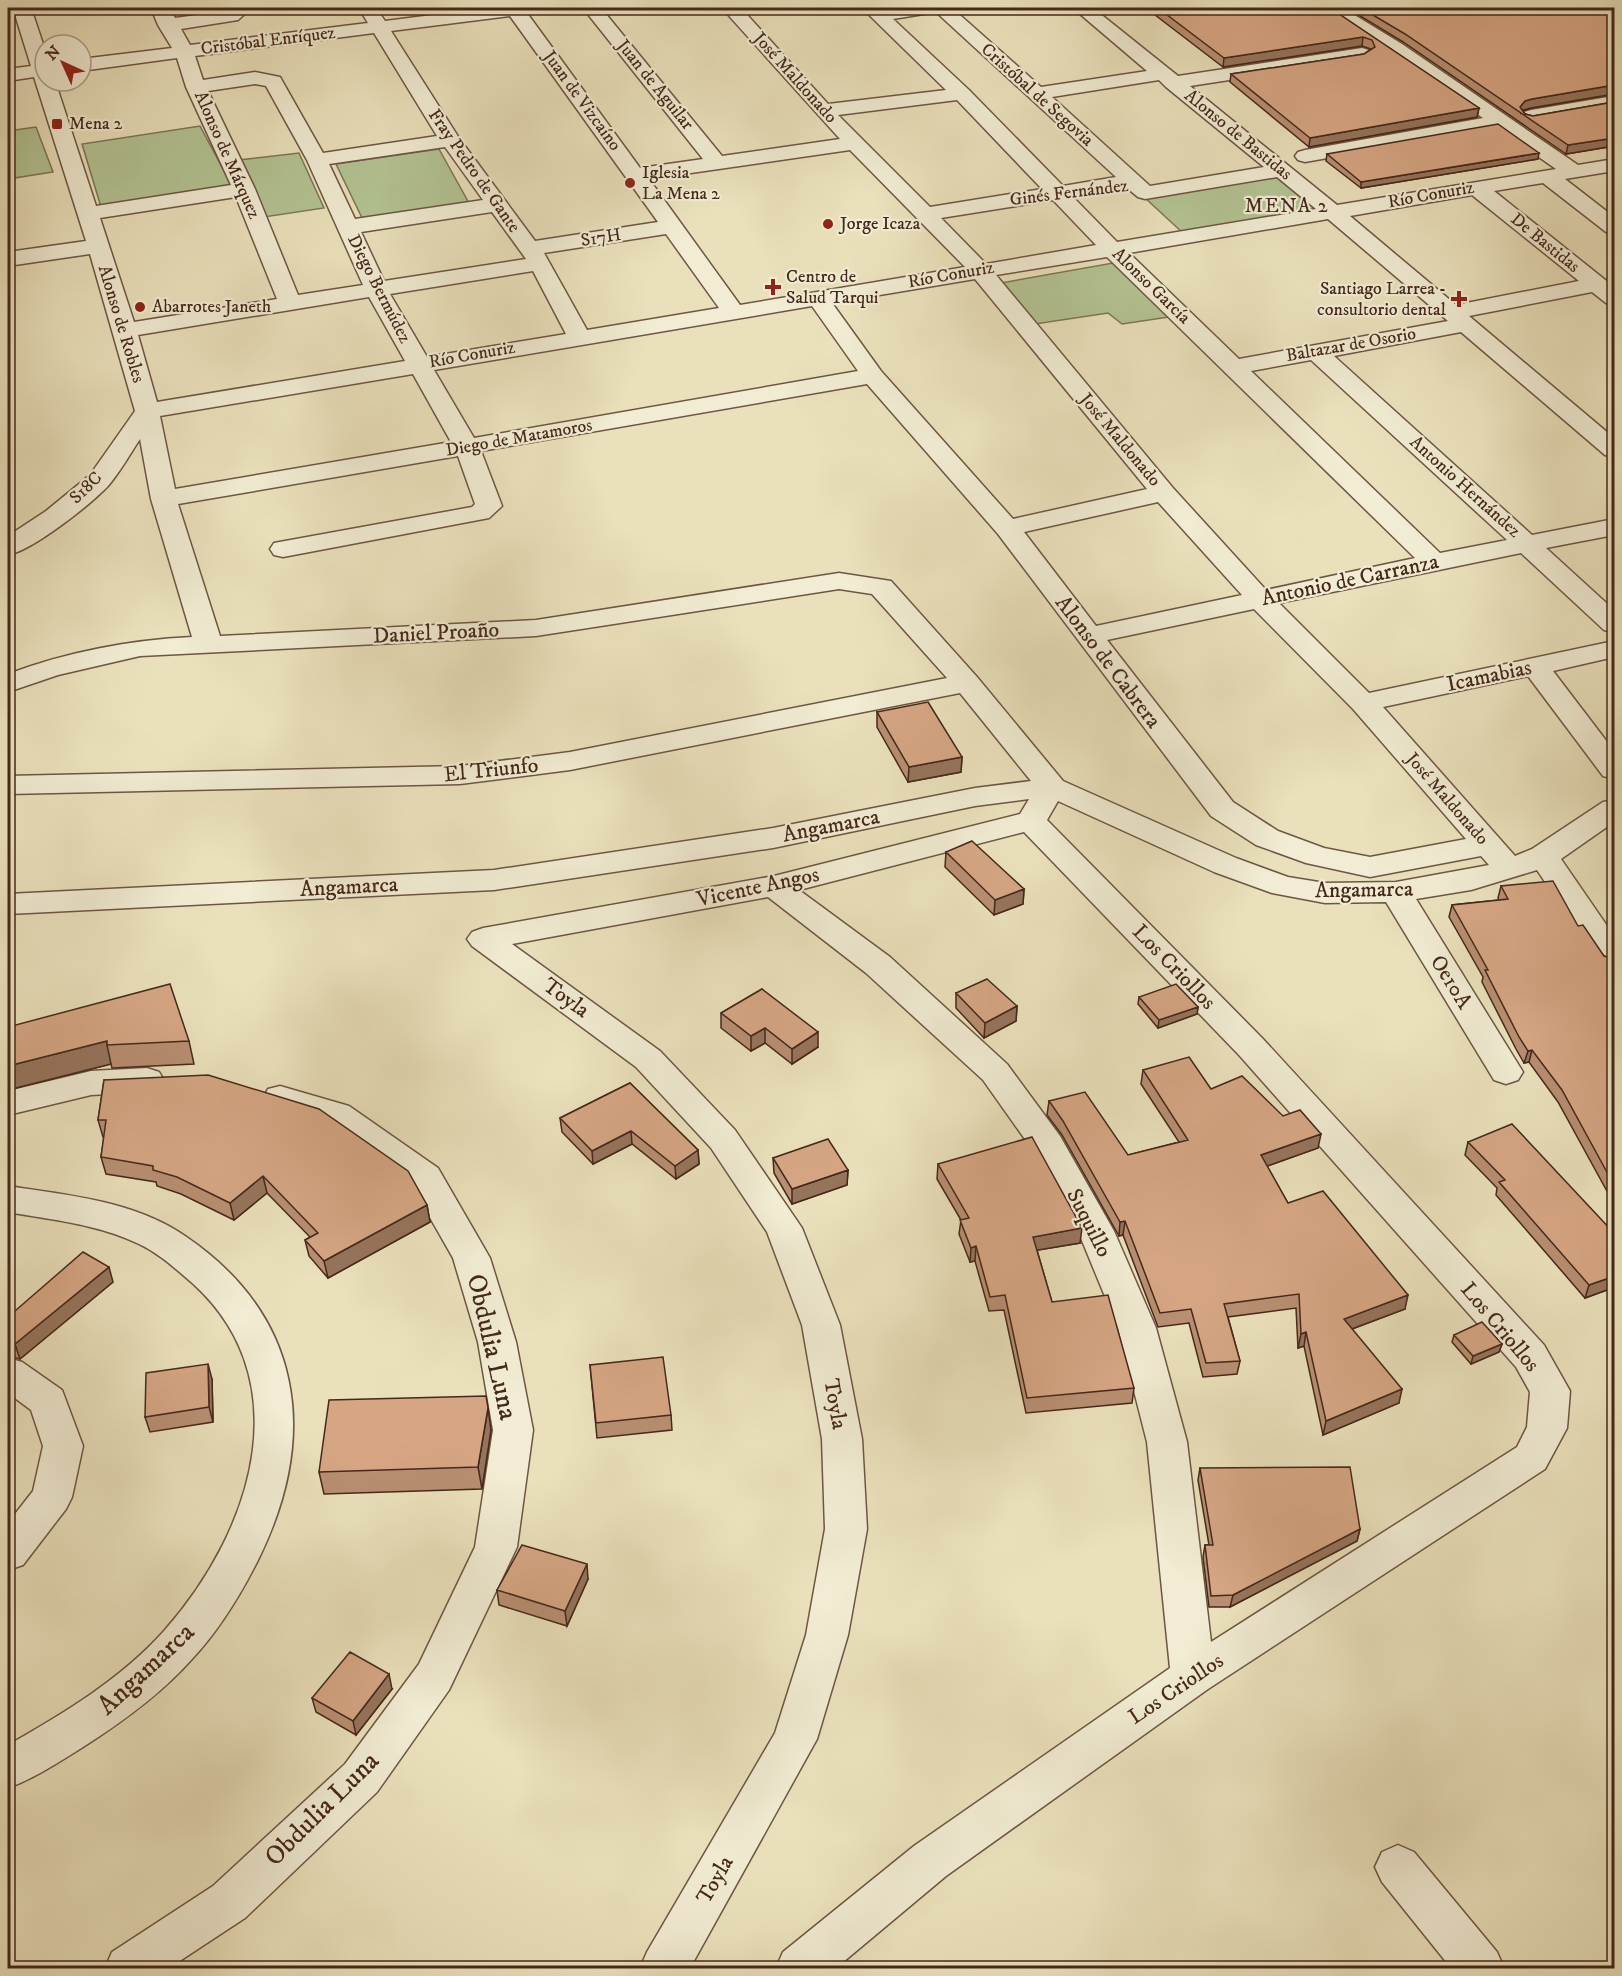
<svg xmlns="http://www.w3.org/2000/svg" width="1622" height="1976" viewBox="0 0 1622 1976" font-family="'IM FELL DW Pica',serif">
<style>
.green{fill:#b3c393;stroke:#7c7657;stroke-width:1.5}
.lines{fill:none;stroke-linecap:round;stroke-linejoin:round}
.minor-casing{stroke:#6e5643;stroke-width:3}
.minor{fill:#f1ecd3;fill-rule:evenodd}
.wall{fill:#b88f72;stroke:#45281b;stroke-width:1.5}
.shaded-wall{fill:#96745c;stroke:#45281b;stroke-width:1.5}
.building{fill:#d6a684;stroke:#45281b;stroke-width:1.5}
.poi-dot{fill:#8f2418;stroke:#f1ecd3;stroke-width:2}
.labels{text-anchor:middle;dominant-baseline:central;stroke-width:4.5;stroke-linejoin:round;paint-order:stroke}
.far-street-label{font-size:18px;fill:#45281b;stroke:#f1ecd3}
.far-poi-label{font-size:18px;fill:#45281b;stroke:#f1ecd3;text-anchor:start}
.far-neighbourhood-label{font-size:20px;letter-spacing:1.5px;fill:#45281b;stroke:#f1ecd3}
.street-label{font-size:22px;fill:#45281b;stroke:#f1ecd3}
.near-street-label{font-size:27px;fill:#45281b;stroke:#f1ecd3}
</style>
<rect width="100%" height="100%" fill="#eae1bc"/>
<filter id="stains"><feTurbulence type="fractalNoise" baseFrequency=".00333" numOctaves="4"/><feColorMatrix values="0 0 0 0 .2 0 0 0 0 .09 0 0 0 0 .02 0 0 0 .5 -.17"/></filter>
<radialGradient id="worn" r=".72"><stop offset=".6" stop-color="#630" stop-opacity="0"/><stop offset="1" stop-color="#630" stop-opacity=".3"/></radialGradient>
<path class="green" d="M200,126L232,186L101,207L82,144Z
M36,127L53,172L8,179V131Z
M439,149L470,205L363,220L336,164Z
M299,153L324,208L264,217L239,160Z
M1279,174L1322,210L1184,234L1144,197Z
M1113,263L1169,317L1122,324L1108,313L1035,324L1001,283Z"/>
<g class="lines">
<g class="minor-casing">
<path id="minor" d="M13,8H31L45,50V81H55L96,206L231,185L186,87L177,58L81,71V59L172,48L158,25L151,8H169L175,18L226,11L227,8H245L247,12L238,20L181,29L190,45L368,23L360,10L362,8H376L385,21L488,8H536L533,12L527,13L640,168L703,159L583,8H601L722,156L840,139L722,8H741L828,104L946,90L862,8H952L1041,87L1147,71L1073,8H1093L1178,76L1362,48L1369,50L1372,54L1369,58L1362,60L1190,86L1337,205L1556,169L1497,128L1305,162L1298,160L1295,156L1298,152L1305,150L1483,118L1322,8H1343L1402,44L1578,165L1614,159V171L1565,179L1614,217V233L1606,232L1543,183L1494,191L1614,287V305L1606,303L1592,292L1469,316L1614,438V457L1605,455L1461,332L1334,356L1532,535L1614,519V535L1546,548L1614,610V632L1604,630L1521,553L1279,603L1369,693L1614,641V657L1553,671L1614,751V779L1603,776L1528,676L1383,707L1515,856L1532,849L1603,802L1614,800V822L1561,859L1614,936V970L1602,967L1537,870L1471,890L1416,899L1523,1072L1518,1080L1506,1084L1494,1080L1386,902L1325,903L1272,893L1214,872L1058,801L1047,820L1263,1039L1544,1345L1570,1391L1567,1428L1545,1469L1208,1689L946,1876L836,1968H776L783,1952L914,1846L1170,1668L1147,1442L1118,1328L1078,1231L1034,1152L983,1080L866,973L768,897L512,944L660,1051L735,1130L802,1228L840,1325L862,1439L867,1529L848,1635L817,1739L690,1968H640L647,1952L775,1733L806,1635L825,1529L822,1439L802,1325L767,1232L711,1148L636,1067L472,946L467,939L472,932L483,928L774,876L1020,814L1029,799L975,806L773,848L494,890L8,914V894L494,870L773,828L975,788L1031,781L960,693L570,770L460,784L8,794V776L460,766L570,752L947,678L872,594L839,589L536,636L140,656L58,675L8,692V674C67,652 129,640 192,637L151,499L140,439C130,454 120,472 108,486C90,505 33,550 8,555V536L46,511L90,475L135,411L90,254L8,266V252L86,241L34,77L8,81V69L31,66ZM936,12L1116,177L1063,186L969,90L893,19ZM510,16L658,222L535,241L459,138L391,31ZM374,33L437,136L323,153L280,77L255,72L203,80L195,56ZM1159,80L1166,87L1264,167L1150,186L1052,97ZM255,84L266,86L307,160L363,285L298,295L255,189L208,91ZM957,100L1042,189L930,207L838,115ZM445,147L483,200L355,219L329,164ZM850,150L965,267L740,305L649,179ZM1277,177L1316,209L1117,242L1073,197L1127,188L1138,197L1145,199ZM1472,195L1579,281L1456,305L1350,216ZM236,197L277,299L134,322L100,218ZM1053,200L1096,245L986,264L941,218ZM492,212L526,259L384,281L361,232ZM1328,219L1448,321L1239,359L1129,253ZM666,234L719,308L587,330L544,253ZM1107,257L1415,558L1266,590L1173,488L996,275ZM533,271L566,334L427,357L390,294ZM975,279L1147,489L1013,519L881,371L832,303ZM369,297L405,361L157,402L138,335ZM812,306L858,371L474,438L434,370ZM1311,360L1507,540L1440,553L1251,371ZM413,374L451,442L175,489L160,416ZM867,384L998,534L1211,816L1256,845L1306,863L1370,877L1481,856L1489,865L1396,882L1325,883L1288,877L1236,858L1063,781L977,677L891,581L839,573L536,620L220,636L178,504L458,456L475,504L472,507L274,543L270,549L274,555L283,557L489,518L502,506L481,451ZM1158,502L1242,595L1096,626L1024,532ZM1254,609L1353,709L1466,839L1370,857L1324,848L1278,831L1233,802L1107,640ZM1024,832L1239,1055L1516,1367L1530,1392L1527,1427L1517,1447L1211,1642L1187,1442L1156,1328L1114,1231L1060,1136L1007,1064L890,957L799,890Z
M1614,96V108L1531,122L1524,120L1521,116L1524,112L1531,110Z
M147,1068L159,1072L164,1080L159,1088L147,1092L91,1095L8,1115V1091L91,1071Z
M280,1086L349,1106L438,1168L490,1258L516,1342L533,1430L517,1547L449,1690L377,1792L245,1918L169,1968H105L112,1952L213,1886L345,1764L419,1664L475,1547L493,1430L478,1342L453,1258L412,1186L325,1124L268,1107L263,1098L268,1089Z
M8,1186C67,1195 135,1201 185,1236C303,1316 319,1435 259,1558C241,1594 220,1629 192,1659C161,1694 122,1722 83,1747C59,1762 35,1778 8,1788V1745C63,1714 121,1679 164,1631C254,1530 304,1373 183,1275C169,1263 156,1252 139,1244C98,1224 52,1220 8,1212Z
M8,1358L22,1362L62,1390L83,1446L72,1497L66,1509L23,1565L8,1570V1523L33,1491L43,1446L31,1410L8,1393Z
M1398,1845L1414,1852L1497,1952L1504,1968H1451L1382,1882L1375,1867L1382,1852Z"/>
</g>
<use href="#minor" class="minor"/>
</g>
<path class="wall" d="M1146,8H1330L1479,108L1477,117L1309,147L1230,82L1231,74L1364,54L1371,49L1362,46L1223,67Z
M1347,8H1614V95V94L1531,108L1523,111L1525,114L1533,116L1614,102V146L1566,154L1403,42Z
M1327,154L1538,159L1361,188L1326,161Z
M877,712L962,757L961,772L908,782L877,727Z
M946,852L1024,889L1023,904L994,915L945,867Z
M1501,886L1578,926L1604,956L1614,959V1204L1558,1102L1529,1062L1524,1063L1516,1049L1482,982L1483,977L1449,917L1452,905L1499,900L1498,898Z
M762,989L818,1047L792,1064L765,1043L751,1051L721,1028V1013Z
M956,993L1017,1006L1016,1021L984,1038L956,1008Z
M1139,997L1198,1007L1197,1014L1158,1028L1138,1004Z
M8,1027L189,1041L194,1064L112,1068L111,1064L8,1090Z
M1143,1070L1211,1089L1283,1116L1318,1148L1267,1166L1288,1203L1405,1309L1352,1329L1399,1403L1323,1435L1304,1346L1298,1348L1296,1308L1228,1317L1240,1361L1237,1374L1203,1377L1189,1323L1158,1327L1123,1235L1119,1236L1062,1135L1047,1115L1049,1101L1128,1155L1179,1142L1141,1084Z
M104,1080L427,1205L430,1222L328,1278L309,1256L305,1240L310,1237L267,1193L234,1220L181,1194L157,1186L156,1182L106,1174L101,1157L104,1137H103L98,1120Z
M630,1083L698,1150L699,1164L676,1179L632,1144L593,1164L562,1132L560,1118Z
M1468,1142L1614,1233V1298L1607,1290L1585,1298L1496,1195L1497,1188L1465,1155Z
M773,1158L848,1170L847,1185L792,1204L774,1173Z
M938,1164L1080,1243L1037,1250L1052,1302L1134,1388L1132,1403L1026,1413L1004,1310L989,1311L975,1261L970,1262L959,1234L961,1220L937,1179Z
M113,1282L20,1359L8,1356V1317Z
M1454,1335L1502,1344L1499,1352L1471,1364L1452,1342Z
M590,1365L671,1415L672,1430L597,1438Z
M212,1379L213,1422L150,1432L145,1417Z
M491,1430L482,1489L324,1494L319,1472Z
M1200,1468L1360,1529L1357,1541L1230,1607H1209L1203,1557L1205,1545H1209L1198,1480Z
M588,1579L567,1626L499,1605L497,1590Z
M392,1689L356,1735L316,1712L312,1698Z"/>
<path class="shaded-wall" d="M1363,37L1362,46L1223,67L1224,58Z
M1614,85V94L1531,108L1523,110L1521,113L1520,107L1525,101L1532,99Z
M1479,108L1477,117L1309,147L1310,138Z
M1614,138V146L1566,154L1568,145Z
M1539,153L1538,159L1361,188V182Z
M962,757L961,772L908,782L909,767Z
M1024,889L1023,904L994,915L995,900Z
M1017,1006L1016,1021L984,1038L985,1023Z
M1198,1007L1197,1014L1158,1028L1159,1020Z
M765,1028V1043L751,1051V1036Z
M818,1032V1047L792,1064V1049Z
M107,1041V1045L111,1064L8,1090V1066Z
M1532,1050L1529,1062L1524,1063L1528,1051Z
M631,1131L632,1144L593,1164L592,1151Z
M1321,1134L1318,1148L1259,1169L1261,1155Z
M698,1150L699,1164L676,1179L675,1166Z
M848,1170L847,1185L792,1204V1189Z
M263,1176L267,1193L234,1220L230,1203Z
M427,1205L430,1222L328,1278L324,1261Z
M1125,1221L1123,1235L1119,1236L1120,1222Z
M1082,1228L1080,1243L1032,1251L1033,1237Z
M976,1246L975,1261L970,1262L971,1248Z
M109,1267L113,1282L20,1359L15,1344Z
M1612,1277L1607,1290L1585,1298L1589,1285Z
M1408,1295L1405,1309L1341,1333L1344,1319Z
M1306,1332L1304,1346L1298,1348L1301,1334Z
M1502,1344L1499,1352L1471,1364L1473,1356Z
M208,1364L212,1379L213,1422L209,1407Z
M1402,1389L1399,1403L1323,1435L1326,1421Z
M488,1408L491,1430L482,1489L478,1467Z
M8,1497L14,1512L8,1520Z
M1360,1529L1357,1541L1230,1607L1233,1595Z
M587,1564L588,1579L567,1626L565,1611Z
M389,1674L392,1689L356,1735L353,1721Z"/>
<path class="building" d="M1158,8H1330L1479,108L1310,138L1231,74L1364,54L1375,47L1372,40L1363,37L1224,58Z
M1361,8H1614V85L1532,99L1525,101L1520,107L1525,114L1533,116L1614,102V138L1568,145L1405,34Z
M1498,124L1539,153L1361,182L1327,154Z
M928,702L962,757L909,767L877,712Z
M972,841L1024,889L995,900L946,852Z
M1553,881L1578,926L1583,925L1604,956L1614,959V1185L1562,1090L1532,1050L1528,1051L1519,1037L1485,970H1488L1452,905L1508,899L1501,886Z
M987,979L1017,1006L985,1023L956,993Z
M170,984L189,1041L107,1045V1041L8,1066V1027Z
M1176,984L1198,1007L1159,1020L1139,997Z
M762,989L818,1032L792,1049L765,1028L751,1036L721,1013Z
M1189,1057L1211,1089L1242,1076L1283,1116L1300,1110L1321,1134L1261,1155L1288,1203L1323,1191L1408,1295L1344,1319L1402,1389L1326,1421L1306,1332L1301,1334L1299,1294L1224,1304L1240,1361L1206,1363L1191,1309L1160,1313L1125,1221L1120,1222L1063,1121L1049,1101L1085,1092L1128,1155L1188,1140L1143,1070Z
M208,1075L319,1109L408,1171L427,1205L324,1261L305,1240L318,1233L263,1176L230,1203L177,1177L153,1170V1166L101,1157L106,1120H98L104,1080Z
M630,1083L698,1150L675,1166L631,1131L592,1151L560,1118Z
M1512,1124L1614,1233V1281L1612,1277L1589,1285L1499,1182L1505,1180L1468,1142Z
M1032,1137L1082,1228L1033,1237L1052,1302L1108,1295L1134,1388L1027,1398L1005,1295L990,1297L976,1246L971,1248L960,1220L969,1218L938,1164Z
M828,1139L848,1170L792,1189L773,1158Z
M83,1252L109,1267L15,1344L8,1342V1317Z
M1482,1322L1502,1344L1473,1356L1454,1335Z
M663,1357L671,1415L596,1423L590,1365Z
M208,1364L209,1407L145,1417L146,1373Z
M486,1396L488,1408L478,1467L319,1472L329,1400Z
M1350,1467L1360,1529L1233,1595L1211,1596L1205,1545H1213L1200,1468Z
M522,1545L587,1564L565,1611L497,1590Z
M350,1652L389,1674L353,1721L312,1698Z"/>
<g class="poi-dot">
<rect x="51" y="118" width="12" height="12" rx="3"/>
<circle cx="630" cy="183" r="6"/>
<circle cx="828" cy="224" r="6"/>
<path d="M770 278h6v6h6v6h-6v6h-6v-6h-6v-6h6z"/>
<path d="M1456 290h6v6h6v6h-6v6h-6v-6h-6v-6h6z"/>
<circle cx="140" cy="307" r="6"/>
</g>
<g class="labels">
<g class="far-street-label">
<text transform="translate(268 41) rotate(-7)">Cristóbal Enríquez</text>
<text transform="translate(795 78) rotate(48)">José Maldonado</text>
<text transform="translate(655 85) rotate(51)">Juan de Aguilar</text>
<text transform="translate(1037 95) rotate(42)">Cristóbal de Segovia</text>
<text transform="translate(582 101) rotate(54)">Juan de Vizcaíno</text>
<text transform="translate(1238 135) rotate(39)">Alonso de Bastidas</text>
<text transform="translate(227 155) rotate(66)">Alonso de Márquez</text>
<text transform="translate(474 171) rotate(55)">Fray Pedro de Gante</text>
<text transform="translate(1069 193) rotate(-7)">Ginés Fernández</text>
<text transform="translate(1431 195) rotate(-10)">Río Conuriz</text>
<text transform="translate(601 238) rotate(-9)">S17H</text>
<text transform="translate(1545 243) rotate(39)">De Bastidas</text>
<text transform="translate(951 275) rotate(-10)">Río Conuriz</text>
<text transform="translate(1151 286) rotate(44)">Alonso García</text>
<text transform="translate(379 289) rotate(63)">Diego Bermúdez</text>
<text transform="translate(121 324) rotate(73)">Alonso de Robles</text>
<text transform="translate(1351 345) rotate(-10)">Baltazar de Osorio</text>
<text transform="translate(472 355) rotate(-10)">Río Conuriz</text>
<text transform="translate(519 438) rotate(-10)">Diego de Matamoros</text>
<text transform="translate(1120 440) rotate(50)">José Maldonado</text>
<text transform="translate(1465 487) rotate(42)">Antonio Hernández</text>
<text transform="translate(86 488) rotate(-44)">S18C</text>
<text transform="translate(1447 799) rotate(49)">José Maldonado</text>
</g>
<g class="far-poi-label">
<text x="69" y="124">Mena 2</text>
<text x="642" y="173">Iglesia<tspan x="642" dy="21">La Mena 2</tspan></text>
<text x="840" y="224">Jorge Icaza</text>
<text x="786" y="277">Centro de<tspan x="786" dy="21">Salud Tarqui</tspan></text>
<text x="1446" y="289" text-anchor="end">Santiago Larrea -<tspan x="1446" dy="21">consultorio dental</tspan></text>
<text x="152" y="307">Abarrotes Janeth</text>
</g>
<g class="far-neighbourhood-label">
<text x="1287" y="206">MENA 2</text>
</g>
<g class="street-label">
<text transform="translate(1350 580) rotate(-12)">Antonio de Carranza</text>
<text transform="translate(436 633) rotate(-3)">Daniel Proaño</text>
<text transform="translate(1108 662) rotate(53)">Alonso de Cabrera</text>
<text transform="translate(1489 676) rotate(-12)">Icamabias</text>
<text transform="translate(491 770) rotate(-6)">El Triunfo</text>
<text transform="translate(831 826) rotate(-11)">Angamarca</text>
<text transform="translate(349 887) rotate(-3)">Angamarca</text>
<text transform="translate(758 887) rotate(-12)">Vicente Angos</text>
<text transform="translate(1364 890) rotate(-1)">Angamarca</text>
<text transform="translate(1174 967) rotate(46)">Los Criollos</text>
<text transform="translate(1451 982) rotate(58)">Oe10A</text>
<text transform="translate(566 998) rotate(36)">Toyla</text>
<text transform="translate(1089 1223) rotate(63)">Suquillo</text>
<text transform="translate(1500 1327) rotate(50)">Los Criollos</text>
<text transform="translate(835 1404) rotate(80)">Toyla</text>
<text transform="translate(1176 1689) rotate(-34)">Los Criollos</text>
<text transform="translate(715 1880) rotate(-60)">Toyla</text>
</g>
<g class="near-street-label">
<text transform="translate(492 1347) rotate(77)">Obdulia Luna</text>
<text transform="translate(146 1669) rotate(-43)">Angamarca</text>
<text transform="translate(322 1809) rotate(-45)">Obdulia Luna</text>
</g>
</g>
<rect width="1622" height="1976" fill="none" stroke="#eae1bc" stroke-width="30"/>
<rect x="9" y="9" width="1604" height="1958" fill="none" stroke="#45281b" stroke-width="3"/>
<rect x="15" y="15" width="1592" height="1946" fill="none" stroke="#45281b" stroke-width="1.5"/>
<g transform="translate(63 63) rotate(315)"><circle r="28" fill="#f1ecd3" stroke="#ac9e89" stroke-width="1.5"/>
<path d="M0-4.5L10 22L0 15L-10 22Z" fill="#8f2418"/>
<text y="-9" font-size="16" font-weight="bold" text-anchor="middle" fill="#45281b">N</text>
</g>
<rect width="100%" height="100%" filter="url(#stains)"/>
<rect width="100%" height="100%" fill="url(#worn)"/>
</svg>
